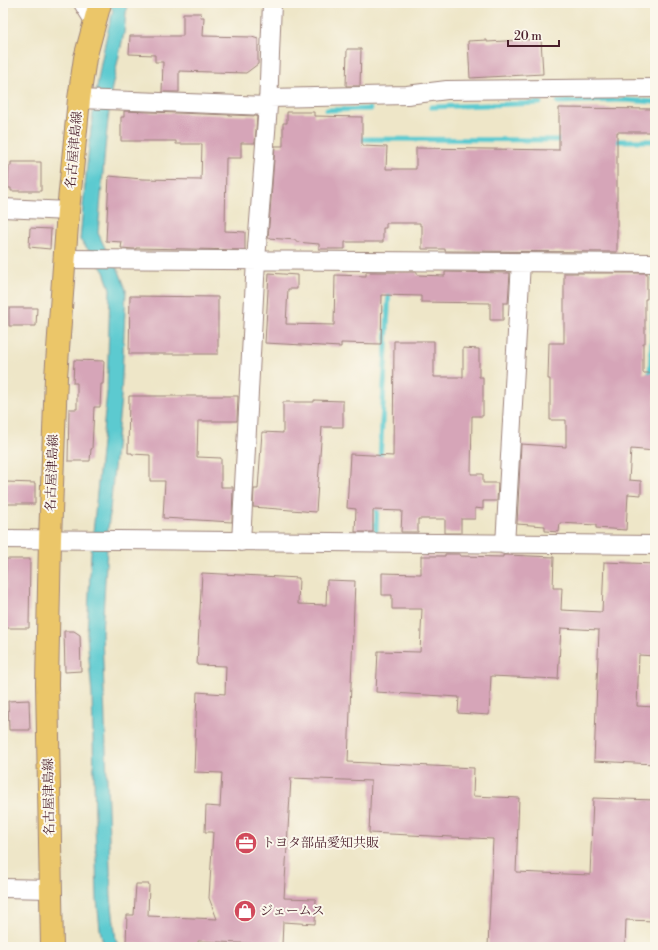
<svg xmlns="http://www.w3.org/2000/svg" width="658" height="950" viewBox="0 0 658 950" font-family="'Libre Bodoni','Noto Serif JP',serif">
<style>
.water{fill:#5ccad0;stroke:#53747e}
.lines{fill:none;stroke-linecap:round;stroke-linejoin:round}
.stream{stroke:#5ccad0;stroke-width:5}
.building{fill:#d6a5b8}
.minor-casing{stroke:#9c827a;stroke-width:20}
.major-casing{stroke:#9c827a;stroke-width:24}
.minor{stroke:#fff;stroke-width:18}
.major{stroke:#ebc669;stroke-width:22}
.labels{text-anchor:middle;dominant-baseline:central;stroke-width:4;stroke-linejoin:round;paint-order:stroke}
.street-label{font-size:13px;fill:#4a1f2b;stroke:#fbf7ec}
.poi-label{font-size:13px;fill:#4a1f2b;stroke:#fbf7ec;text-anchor:start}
</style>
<rect width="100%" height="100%" fill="#fbf7ec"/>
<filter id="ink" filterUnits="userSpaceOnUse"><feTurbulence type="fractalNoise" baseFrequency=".025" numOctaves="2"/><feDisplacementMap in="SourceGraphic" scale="8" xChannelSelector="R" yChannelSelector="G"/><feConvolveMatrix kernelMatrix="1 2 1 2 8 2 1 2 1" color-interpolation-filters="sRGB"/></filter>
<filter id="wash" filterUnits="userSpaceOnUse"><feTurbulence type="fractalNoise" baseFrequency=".012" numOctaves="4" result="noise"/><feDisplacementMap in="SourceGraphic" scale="16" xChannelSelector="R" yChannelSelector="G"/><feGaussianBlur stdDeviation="0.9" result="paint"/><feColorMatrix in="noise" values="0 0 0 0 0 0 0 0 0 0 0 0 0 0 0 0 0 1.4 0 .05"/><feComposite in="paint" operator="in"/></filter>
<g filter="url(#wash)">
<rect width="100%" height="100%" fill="#eee6c8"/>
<path class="water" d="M108,3H127L124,33L111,92L105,148L98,233L107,252L119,271L126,290L121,397L108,530L102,633L111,897L116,940L119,947H104L100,929L97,900L92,695L87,635L91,553L107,392L110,289L104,272L92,254L80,240C87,163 93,85 113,10Z"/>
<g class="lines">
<path class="stream" d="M3,60H5L4,200
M558,102L624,100L655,102
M431,107L540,103
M327,110L370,109
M356,139L564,140
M610,141H655
M3,336V217
M650,379L655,276
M380,461L389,290
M376,531L377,503"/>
</g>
<g id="blocks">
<path class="building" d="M183,13H201L200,17H204L203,36L252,37L258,39V64L246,73L179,71V92H162L163,62H155V55L129,54L130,36H183Z
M541,39L543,74L470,78L468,41L487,40V42Z
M347,49H361L360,86H346Z
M559,108L655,109V132H617V252L445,251V249H422V226H420V223H386V228H383V242H345V249H319V244L296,242V240L268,238L275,146H283V123H287V112H314V116L362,117V146L387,147L386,169H416V148L559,150Z
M124,111L257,116L255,143H241V158H226L225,231L245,232V250L136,248V249H133L121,248L122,242L106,241L109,176L142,179L201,180L202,144H176V141H121V117H124Z
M11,162H41V191H11V188H8L9,166H11Z
M30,228L51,229L50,249L29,247Z
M366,272H417V275L445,276V272L510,273L508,303H503V320H490V303L421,302V296L382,295L381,344L341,343V347L265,343L269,273L297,275V289H288L286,324L334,325L335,275L366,276Z
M564,273H647V299H645V343H643V373H655V451L631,449L629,480L641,481V495L628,494L626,530L596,528V525L560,523L559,532L545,531V526L517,524L521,444L566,447V420H550V379H548L549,343H564Z
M130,296L218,297V354H129Z
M9,308H37L36,326H9Z
M394,341H434V377H463V348L479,349V377H483V416H472L471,474H483V483H498L497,501H483V509L475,508V519H461V533H445V519H418V532H401L402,511L373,510V532H355L356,509L347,508L350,454L393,456Z
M74,360L104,361L103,384H101L100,407H94L92,449H91L90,461H68L69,409H77V383H73Z
M129,396H238L237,421H198L197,457L221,458V487H233L232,522L163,518L165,481H150V455L132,454V453H128Z
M314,400L343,401V427H322L316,512L253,507L254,489H258L262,432L283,433V402H314Z
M6,482L35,483V504H6Z
M445,554H460V556L503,557V555H507L554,557L553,588H562L561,610L602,612L604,562L655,564V656L639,655L637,706L655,707V764L594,761L599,630L561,628L558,679L491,676L489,715L458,713L459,697L376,692L378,651L420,652L422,609H392V595H382V573L421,574V556H445Z
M6,559H30L29,628H5Z
M202,573L299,578L298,604L326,605L327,580L355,581L348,762L474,768L473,796L519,798L516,872L590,875L593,798L655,800V921L626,920L625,947L488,946L493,839L369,833L371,781L291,778L284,898L316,899L315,924L283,922L282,945L198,941V947L126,944L127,915H134L136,884H149L148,916L217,919L209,898L213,832H205L206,806L220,807L222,773L194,772L197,692L225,694L226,666L197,665Z
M64,631H74L80,635L81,671L65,672Z
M29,700L30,730H9L8,701Z"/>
</g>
</g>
<g filter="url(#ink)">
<use href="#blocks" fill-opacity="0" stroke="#9c827a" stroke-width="1"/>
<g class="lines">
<g class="minor-casing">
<path id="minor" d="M83,3L94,21
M269,98L407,95L447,90L655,88
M79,99L268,106
M3,208L68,211
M64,259L655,263
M3,539L655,545
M241,542L256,260L268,106L272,3
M505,545L521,262
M3,888L51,889"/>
</g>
<g class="major-casing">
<path id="major" d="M52,947L47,684L50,539L56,377L68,211L79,99L85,58L100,3"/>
</g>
<use href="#minor" class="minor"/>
<use href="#major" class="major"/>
</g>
</g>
<defs>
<g id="office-disc" transform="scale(1.15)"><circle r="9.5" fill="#d1495b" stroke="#fbf7ec"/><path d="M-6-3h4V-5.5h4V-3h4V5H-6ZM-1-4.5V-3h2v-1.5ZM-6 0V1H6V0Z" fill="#fff"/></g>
<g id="shop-disc" transform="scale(1.15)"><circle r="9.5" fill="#d1495b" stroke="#fbf7ec"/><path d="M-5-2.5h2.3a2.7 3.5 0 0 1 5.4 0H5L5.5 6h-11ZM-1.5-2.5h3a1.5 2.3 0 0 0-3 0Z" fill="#fff"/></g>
</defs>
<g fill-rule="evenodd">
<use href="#office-disc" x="246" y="843"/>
<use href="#shop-disc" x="245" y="911"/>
</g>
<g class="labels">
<g class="street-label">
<text transform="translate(74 150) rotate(-85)">名古屋津島線</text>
<text transform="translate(52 473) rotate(-88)">名古屋津島線</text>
<text transform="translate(49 797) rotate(-91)">名古屋津島線</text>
</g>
<g class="poi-label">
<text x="262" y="843">トヨタ部品愛知共販</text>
<text x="260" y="911">ジェームス</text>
</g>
</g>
<rect width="658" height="950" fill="none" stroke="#fbf7ec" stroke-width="16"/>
<path d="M508 40v6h51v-6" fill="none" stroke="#4a1f2b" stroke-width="2"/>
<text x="514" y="40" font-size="12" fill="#4a1f2b" stroke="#fbf7ec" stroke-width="3" paint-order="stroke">20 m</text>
</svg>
